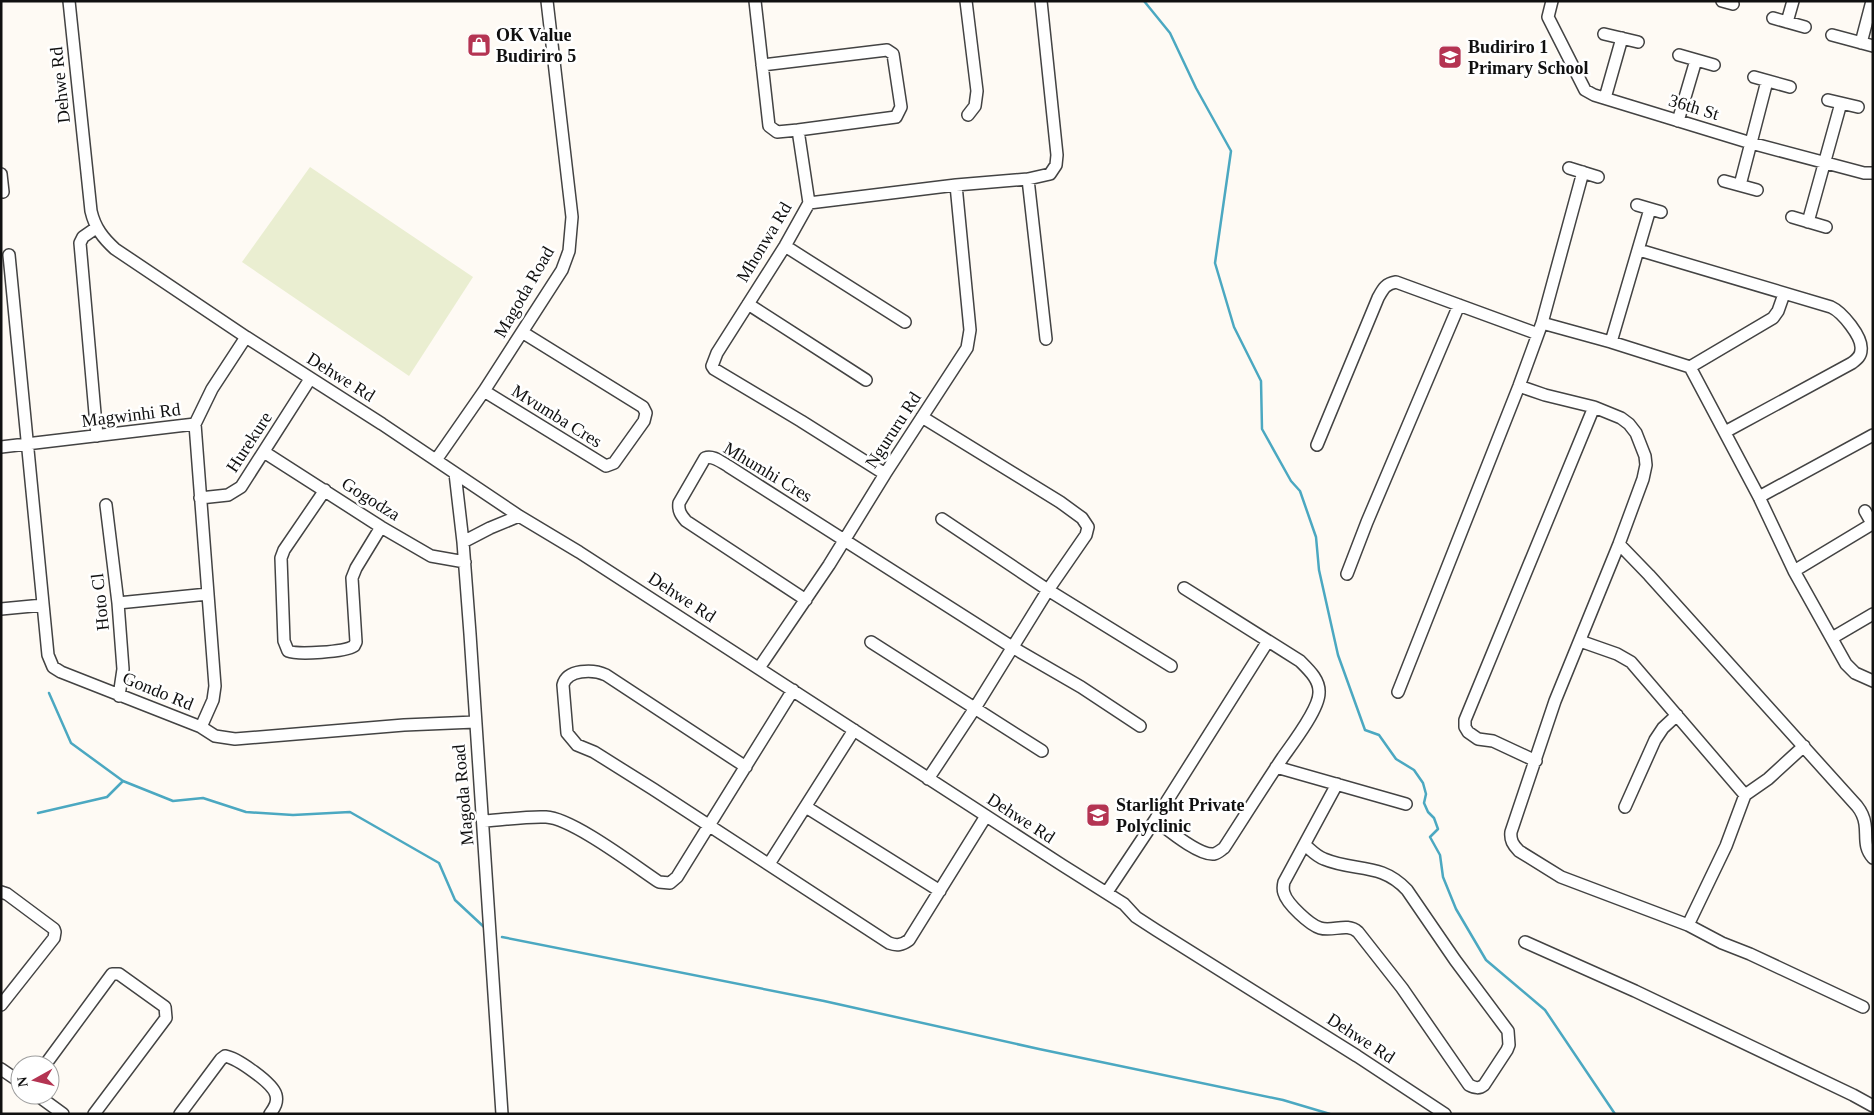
<svg xmlns="http://www.w3.org/2000/svg" width="1874" height="1115" viewBox="0 0 1874 1115" font-family="'Times New Roman',serif">
<style>
.pitch{fill:#eaeed1}
.lines{fill:none;stroke-linecap:round;stroke-linejoin:round}
.stream{stroke:#4ba8c1;stroke-width:2.5}
.minor-casing{stroke:#434343;stroke-width:14}
.minor{stroke:#fff;stroke-width:11}
.labels{text-anchor:middle;dominant-baseline:central;stroke-width:5;stroke-linejoin:round;paint-order:stroke}
.poi-label{font-size:18px;font-weight:bold;fill:#101010;stroke:#fff;text-anchor:start}
.street-label{font-size:18px;fill:#101010;stroke:#fff}
</style>
<rect width="100%" height="100%" fill="#fefaf4"/>
<path class="pitch" d="M310,167L473,277L409,376L242,262Z"/>
<g class="lines">
<path class="stream" d="M1144,1L1170,33L1196,88L1231,151L1215,263L1234,327L1261,381L1262,429L1291,481L1300,491L1316,537L1319,570L1338,655L1365,730L1379,735L1396,759L1414,770L1423,783L1426,794L1424,803L1428,812L1434,818L1438,829L1430,837L1440,855L1443,877L1456,909L1486,960L1545,1010L1615,1114
M49,693L71,743L123,781L173,801L203,798L246,812L293,815L350,812L439,863L455,900L484,927
M38,813L107,797L123,781
M502,937L824,1001L1039,1049L1283,1100L1330,1114"/>
<g class="minor-casing">
<path id="minor" d="M69,1L91,211C95,228 103,238 115,249L246,337L382,424L519,516L579,552L1062,865L1124,904L1136,917L1156,930L1357,1056L1445,1114
M755,1L769,126L777,132L798,130L809,203L785,246L717,353L712,366L714,369L801,421L885,474
M966,1L977,91L975,106L968,115
M1552,1L1548,17L1585,90L1594,95L1751,143L1864,173H1873
M1722,1L1733,4
M1773,18L1805,27
M1787,22L1793,1
M1604,34L1638,42
M1832,35L1873,46
M1861,43L1872,1
M1679,55L1714,65
M762,65L887,50L893,54L901,107L896,117L798,130
M1754,77L1790,87
M1605,98L1622,38
M1828,100L1858,107
M1678,121L1696,60
M1569,168L1598,177
M1,174L3,192
M1028,179L1046,339
M1724,181L1757,190
M1740,185L1767,81
M809,203L956,185L1028,179L1050,174L1056,165L1057,155L1041,1
M1637,205L1661,212
M1792,217L1826,227
M1808,222L1841,103
M96,228L83,237L80,243L97,436
M785,246L905,322
M1639,250L1831,307C1842,312 1863,337 1861,350C1861,356 1857,359 1852,363L1725,432
M9,255L48,655L53,667L61,672L201,727L215,736L235,739L404,725L475,722
M748,304L866,380
M1542,323L1611,342L1690,367L1759,497L1794,571L1846,664L1855,673L1873,681
M1611,342L1650,209
M1690,367L1773,318L1778,311L1784,294
M1519,386L1545,395L1594,407L1621,418L1629,424L1636,433L1645,456L1646,465L1643,479L1619,544L1555,701L1511,832C1510,840 1513,845 1519,851L1561,877L1688,925L1722,943L1750,954L1863,1007
M484,391L606,466L614,463L644,421L646,413L643,407L522,332
M922,417L1060,502L1082,518L1088,527L1086,535L1048,590L975,708L928,779
M195,424L215,686L213,700L201,727
M1317,445L1378,298C1383,289 1385,284 1396,282L1538,334
M1,447L195,424L212,389L246,337
M264,452L381,527L431,556L465,562
M436,460L484,391L562,270L569,251L572,217L547,1
M455,473L463,542L470,634L502,1114
M325,490L284,550L281,558L284,641L288,651C298,655 345,652 354,646L356,642L352,578L356,568L381,527
M1759,497L1873,435
M200,498L228,495L241,487L310,379
M106,505L118,603L123,669L119,696
M1865,511L1873,525
M942,519L1048,590L1171,666
M463,542L490,528L519,516
M1619,544L1649,575L1857,806C1861,811 1864,817 1865,824C1867,837 1863,847 1873,858
M1794,571L1872,524
M1347,574L1367,522L1459,305
M806,600L686,521C681,515 678,511 679,503L705,458C713,455 721,462 728,466L1012,647L1081,687L1140,726
M118,603L208,594
M1,609L43,605
M1832,638L1873,614
M1580,641L1617,654L1631,662L1745,795
M871,642L1042,751
M759,668L829,565L885,474L967,348L970,330L956,185
M1398,692L1519,386L1542,323L1583,172
M1536,761L1493,741L1478,739L1468,732L1465,727V720L1594,407
M746,767L606,675C593,669 567,669 563,685L567,733L577,745L594,752L653,789L889,943C897,946 902,945 909,940L986,816
M1276,767L1406,804
M806,807L940,891
M1625,807L1655,740L1663,728L1677,715
M1155,820C1167,829 1199,856 1214,854C1218,853 1221,850 1224,848C1244,817 1263,787 1283,757C1293,743 1319,709 1319,693C1320,680 1309,670 1300,661L1184,588
M484,821C504,820 525,816 546,817C572,818 635,866 659,882L670,883L677,877L793,690
M1305,845C1311,850 1316,856 1324,859C1355,872 1381,862 1407,890L1455,960L1508,1031L1509,1045L1507,1050L1484,1085C1479,1089 1475,1088 1469,1085L1402,988L1358,932C1347,922 1333,932 1320,928C1310,925 1287,904 1284,893C1283,890 1283,886 1284,882L1337,784
M769,864L854,730
M1,892L7,894L54,929L55,932L54,938L1,1005
M1107,892L1155,820L1268,641
M1688,925L1726,846L1745,795L1768,779L1804,746
M1525,942L1635,991L1853,1095L1873,1106
M45,1065L112,974H119L165,1007L166,1018L94,1114
M1,1069L20,1082
M37,1095L63,1114
M180,1114L221,1059L225,1056C237,1058 273,1083 276,1095C278,1103 274,1108 270,1114"/>
</g>
<use href="#minor" class="minor"/>
</g>
<defs>
<g id="shop-square" transform="scale(1.25)"><rect x="-9" y="-9" width="18" height="18" rx="4" fill="#b43452" stroke="#fff"/><path d="M-5-2.5h2.3a2.7 3.5 0 0 1 5.4 0H5L5.5 6h-11ZM-1.5-2.5h3a1.5 2.3 0 0 0-3 0Z" fill="#fff"/></g>
<g id="school-square" transform="scale(1.25)"><rect x="-9" y="-9" width="18" height="18" rx="4" fill="#b43452" stroke="#fff"/><path d="M0-5L7-2L0 1L-7-2ZM-4 1L0 2.5L4 1V4Q0 6-4 4Z" fill="#fff"/></g>
</defs>
<g fill-rule="evenodd">
<use href="#shop-square" x="479" y="45"/>
<use href="#school-square" x="1450" y="57"/>
<use href="#school-square" x="1098" y="815"/>
</g>
<g class="labels">
<g class="poi-label">
<text x="496" y="35">OK Value<tspan x="496" dy="21">Budiriro 5</tspan></text>
<text x="1468" y="47">Budiriro 1<tspan x="1468" dy="21">Primary School</tspan></text>
<text x="1116" y="805">Starlight Private<tspan x="1116" dy="21">Polyclinic</tspan></text>
</g>
<g class="street-label">
<text transform="translate(60 85) rotate(-96)">Dehwe Rd</text>
<text transform="translate(1694 107) rotate(17)">36th St</text>
<text transform="translate(764 242) rotate(-59)">Mhonwa Rd</text>
<text transform="translate(524 292) rotate(-60)">Magoda Road</text>
<text transform="translate(341 377) rotate(32)">Dehwe Rd</text>
<text transform="translate(131 415) rotate(-7)">Magwinhi Rd</text>
<text transform="translate(557 416) rotate(32)">Mvumba Cres</text>
<text transform="translate(893 430) rotate(-57)">Ngururu Rd</text>
<text transform="translate(249 442) rotate(-57)">Hurekure</text>
<text transform="translate(768 472) rotate(31)">Mhumhi Cres</text>
<text transform="translate(371 499) rotate(32)">Gogodza</text>
<text transform="translate(682 597) rotate(33)">Dehwe Rd</text>
<text transform="translate(100 602) rotate(-96)">Hoto Cl</text>
<text transform="translate(158 691) rotate(22)">Gondo Rd</text>
<text transform="translate(463 795) rotate(-95)">Magoda Road</text>
<text transform="translate(1021 818) rotate(33)">Dehwe Rd</text>
<text transform="translate(1361 1038) rotate(33)">Dehwe Rd</text>
</g>
</g>
<rect width="1874" height="1115" fill="none" stroke="#101010" stroke-width="5"/>
<g transform="translate(35 1080) rotate(262)"><circle r="24" fill="#ffffff" stroke="#9f9f9f"/>
<path d="M0-4L9 19L0 12L-9 19Z" fill="#b43452"/>
<text y="-8" font-size="14" font-weight="bold" text-anchor="middle" fill="#101010">N</text>
</g>
</svg>
